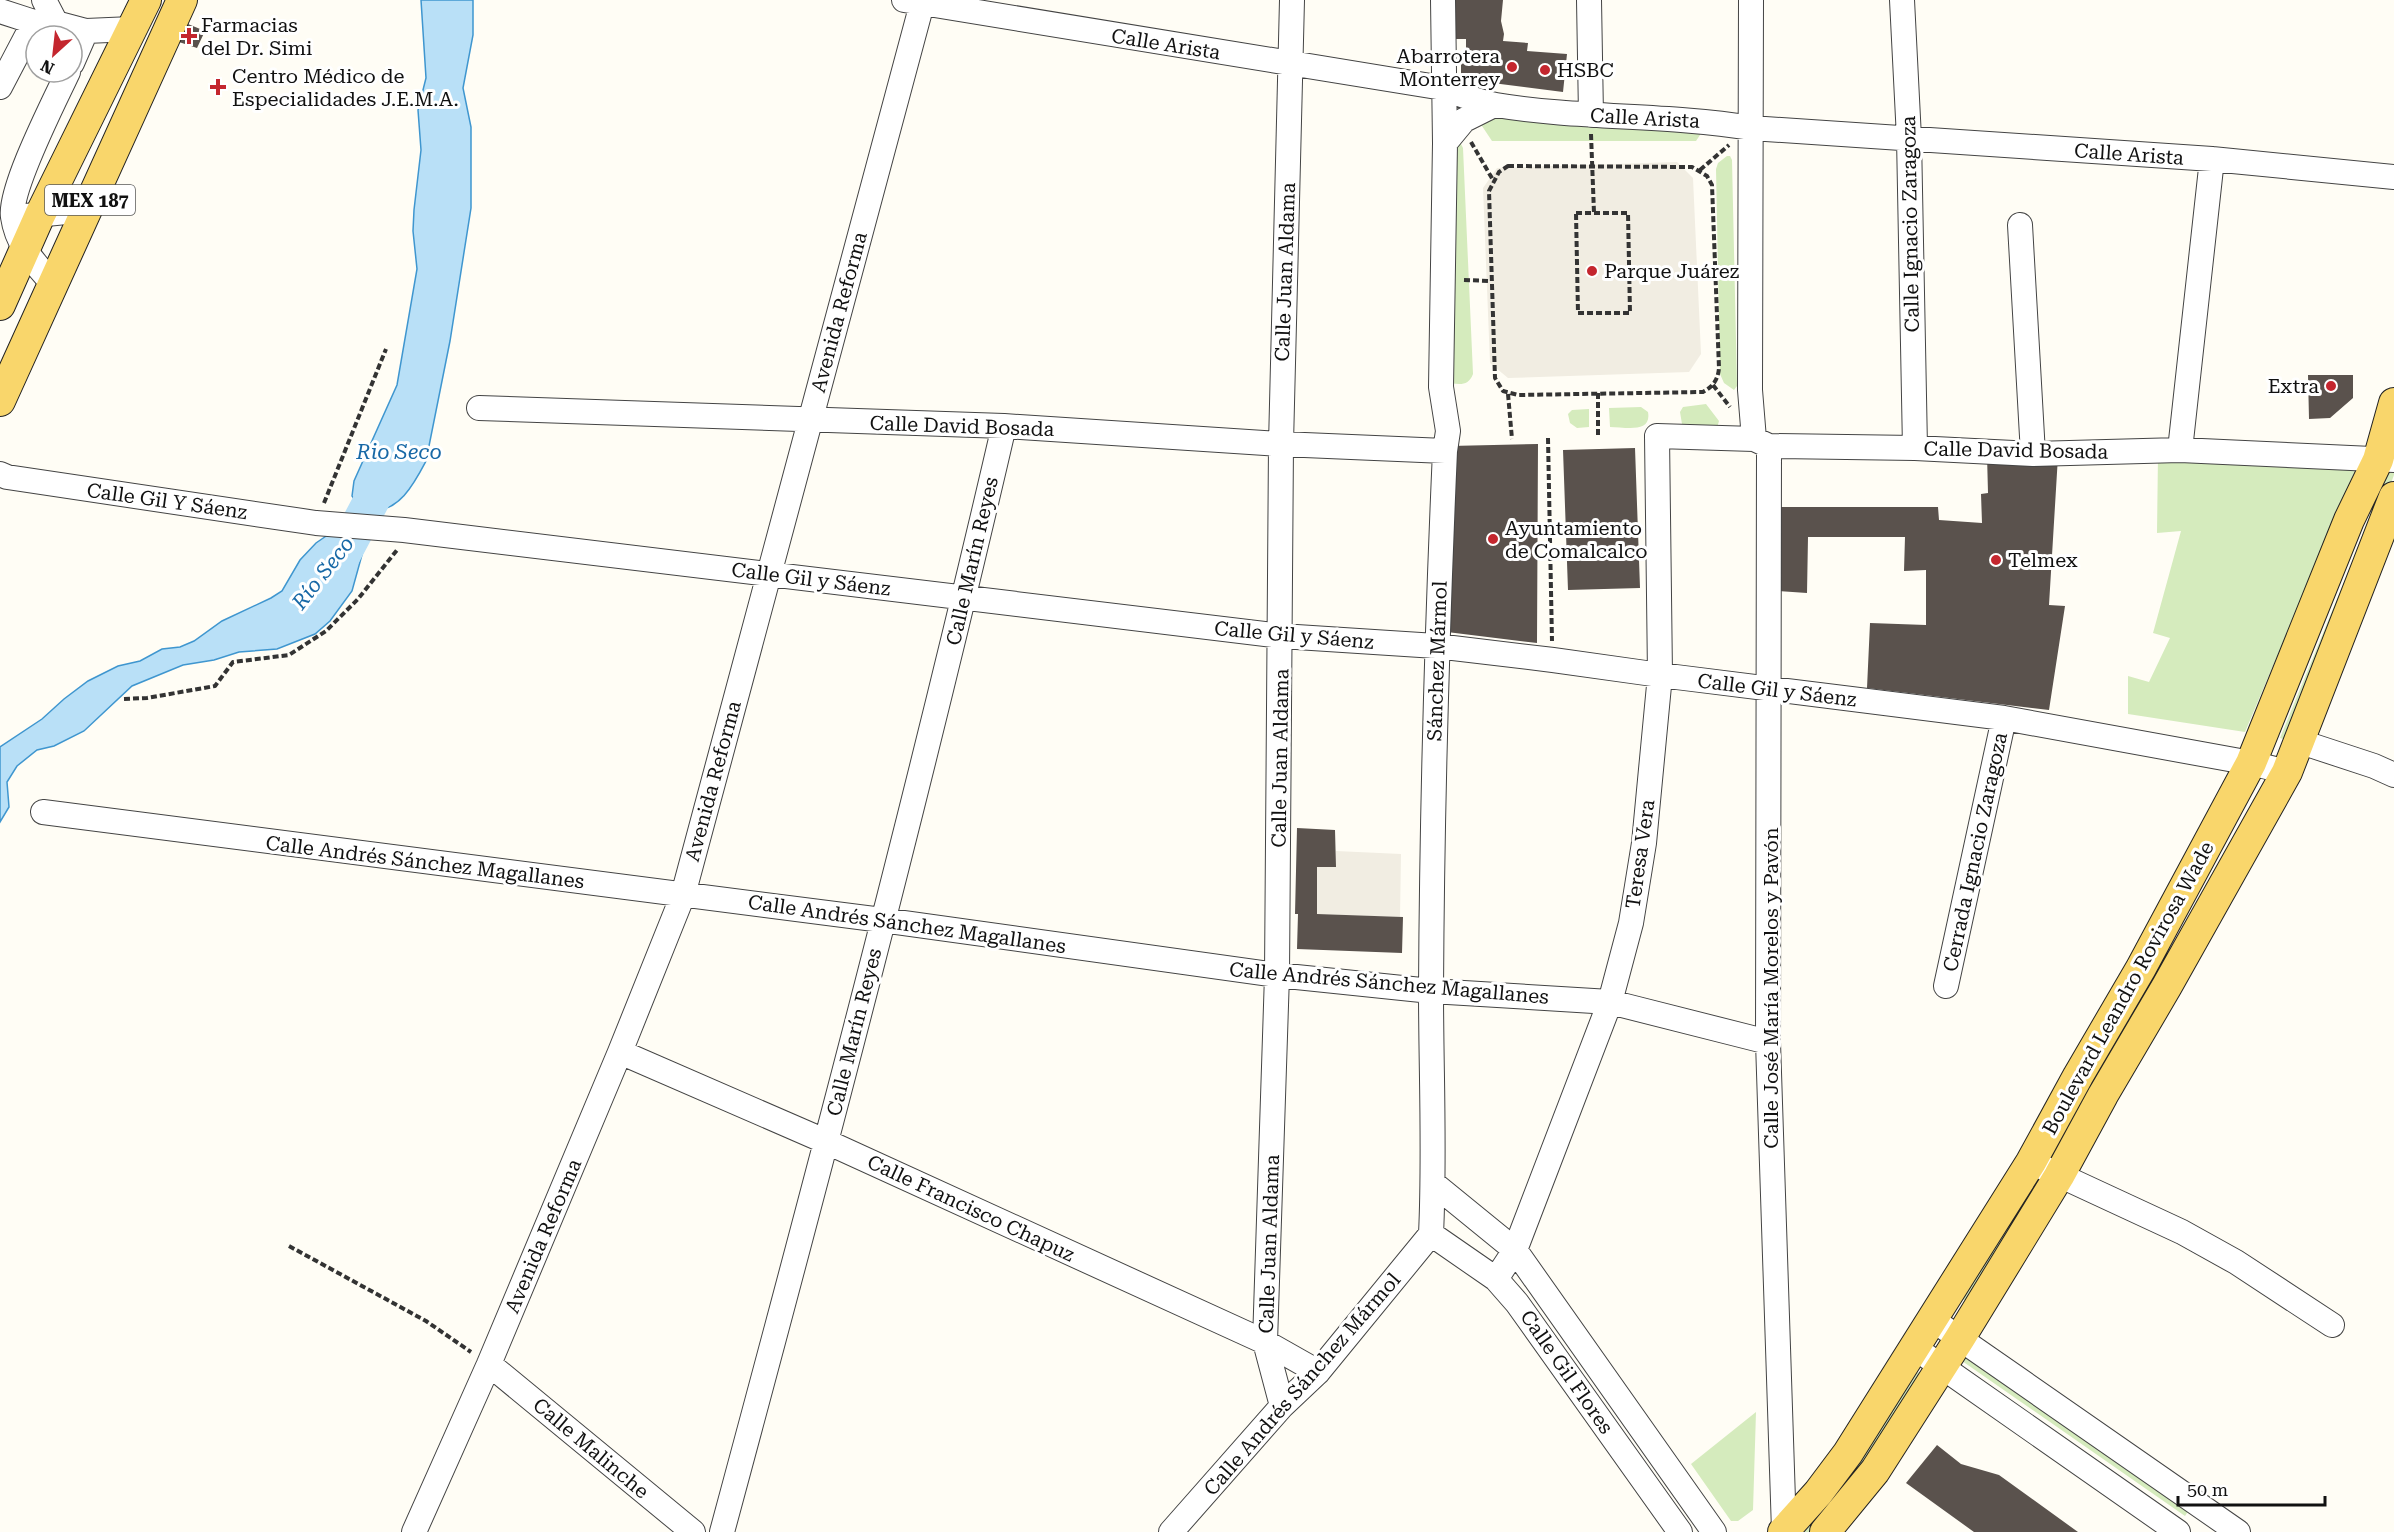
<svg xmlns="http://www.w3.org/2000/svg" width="2394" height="1532" viewBox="0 0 2394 1532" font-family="'Roboto Serif',serif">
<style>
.green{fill:#d5ebbd}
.plaza{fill:#f1ede2}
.water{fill:#b9e0f7;stroke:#3f96cf;stroke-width:1.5}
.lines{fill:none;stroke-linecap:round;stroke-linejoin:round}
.river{stroke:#b9e0f7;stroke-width:36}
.building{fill:#5a524d}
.minor-casing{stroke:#444;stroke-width:26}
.major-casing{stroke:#222;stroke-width:32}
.path{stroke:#333;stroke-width:4;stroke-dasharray:6 3;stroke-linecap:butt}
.minor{stroke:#fff;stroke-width:24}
.major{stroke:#f9d66b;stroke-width:30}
.poi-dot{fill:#c4262e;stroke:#fff;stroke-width:2}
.labels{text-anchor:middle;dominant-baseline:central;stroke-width:6;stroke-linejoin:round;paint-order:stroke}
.shield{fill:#fff;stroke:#585858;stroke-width:1.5}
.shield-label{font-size:18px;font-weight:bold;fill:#111}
.poi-label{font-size:20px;fill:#111;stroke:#fff;text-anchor:start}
.street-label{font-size:20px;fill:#111;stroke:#fff}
.water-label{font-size:21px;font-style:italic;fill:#1768a6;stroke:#fff}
</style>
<rect width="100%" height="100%" fill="#fffdf5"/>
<path class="green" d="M1494,112L1702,132L1696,141H1492L1482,126L1484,117Z
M1455,142L1461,144L1463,148L1473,374C1469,385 1461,385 1451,383Z
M1727,156H1730L1732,160L1737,386L1734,390L1724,383L1720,374L1716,169L1718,163Z
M1706,404L1719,421L1717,428H1688L1682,424L1680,412L1683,407Z
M1641,407L1648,412C1652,434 1625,427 1610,427L1609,408Z
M1589,409V427L1577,428L1570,423L1568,414L1572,410Z
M2158,455L2359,462L2245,732L2128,714V676L2149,682L2170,638L2153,633L2181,531L2157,533Z
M2389,464L2394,465V475L2363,559L2286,740L2280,738L2353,560Z
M2038,1179L2042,1181L1966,1302L1963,1299Z
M1956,1348L2189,1510L2185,1516L1952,1354Z
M1918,1372L1922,1375L1842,1493L1810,1532H1804L1839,1491Z
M1756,1412L1753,1510L1738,1521H1731L1691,1464Z"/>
<path class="plaza" d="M1677,162L1693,178L1701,354L1689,372L1508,378L1490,363L1483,188L1497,168Z
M1336,851L1401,854L1400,917L1317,914V867H1335Z"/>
<path class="water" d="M421,0H473V35L463,88L471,127V208L450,341L426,461C415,482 398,515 370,509C362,507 356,504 352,496L354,481L397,385L417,269L413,231L414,210L421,150L418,110L426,78Z
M335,530L364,534L365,544L352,591L330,621L315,634L277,649L239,652L214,660L183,665L132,686L84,731L54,746L37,750L17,766L7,782L9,807L0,822V747L42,719L64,699L88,681L118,666L140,661L162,649L180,647L194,641L222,621L271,598L282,591L300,560L316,543Z"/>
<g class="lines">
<path class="river" d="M341,558L391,464"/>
</g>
<path class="building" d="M1446,0H1503L1501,21L1504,34L1503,41L1528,43L1527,51L1567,54L1563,92L1461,79V59L1466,52V39H1447Z
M183,22L205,31L197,48L173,40Z
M2308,375H2353V398L2330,418L2309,419Z
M1538,444L1537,643L1447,632L1450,446Z
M1635,448L1640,588L1568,590L1563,450Z
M1987,455L2058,456L2049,605L2065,606L2049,710L1867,688L1870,623L1926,625V570L1904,571L1905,537H1808L1807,593L1778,591L1776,507H1938L1939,520L1982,523L1981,494L1988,493Z
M1297,828L1335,830L1336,867H1317V914L1403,917L1402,953L1297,949L1298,914H1295Z
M1937,1445L1961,1464L1999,1475L2078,1532H1974L1906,1483Z"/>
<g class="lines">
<g class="minor-casing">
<path id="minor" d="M44,0L56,23
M904,0L1443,88C1460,94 1478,102 1496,105C1580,119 1666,114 1751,128L2212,159L2394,177
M1589,0L1591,115
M1751,0L1750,390L1754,439
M1902,0L1909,138L1915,448
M0,11L34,22L56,23L86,31L132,29
M72,63L86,31
M0,87L34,22
M1445,143L1464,120L1494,105
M26,216L86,210
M2020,225L2033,454
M52,283C34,262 17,245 13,217C8,191 55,100 68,72
M479,408L1004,426L1281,444L1445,451
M1769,446L1768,1042L1784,1531
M2180,450L2212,159
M0,474L7,477L316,523L404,530L1281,636L1436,646L1553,660L1660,675L2004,718L2251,763L2287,772
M2301,742L2374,766L2394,775
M43,812L882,920L1277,975L1431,991L1610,1002L1768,1042
M1946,986L2004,718
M620,1052L827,1142L1265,1342L1318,1372
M2031,1162L2182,1232L2236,1262L2332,1325
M1434,1184L1515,1250L1714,1532
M1431,1234C1435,1153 1431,1071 1431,990C1432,810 1437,631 1445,451L1448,431L1441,387L1445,143L1443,0
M1431,1234L1496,1279L1517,1303L1680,1532
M1496,1279L1515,1250L1610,1002L1631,923L1644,843L1660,675L1657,436L1754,439L1769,446L1915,448L2033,454L2180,450L2394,460
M1933,1320L2238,1532
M1915,1348L2178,1532
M489,1364L693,1532
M1282,1406L1265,1342L1277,975L1281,444L1292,0
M414,1532L489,1364L620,1052L683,895L923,0
M722,1532C821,1165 918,797 1004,426
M1171,1532L1282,1406L1318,1372L1431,1234"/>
</g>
<g class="major-casing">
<path id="major" d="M0,305L40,215L146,0
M0,401L182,0
M1783,1532L1818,1493L1848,1453L2031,1162L2078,1076L2141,968L2251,763L2349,520L2378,460L2394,403
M1825,1532L1875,1471L1960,1338L2059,1176L2103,1095L2167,986L2287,772L2394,497"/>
</g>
<path class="path" d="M1591,134L1594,213
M1471,142L1493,180
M1508,166L1692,167L1707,176L1712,185L1719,368C1718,379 1714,386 1703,392L1518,395L1503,391L1495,378L1489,191L1499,172Z
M1700,170L1729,145
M1576,213H1628L1630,313H1578Z
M1714,276L1731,275
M1464,280L1490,281
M1713,385L1730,407
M1598,393V438
M1508,394L1512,439
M1548,438L1552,641
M324,503L386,349
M124,699L147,698L215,686L233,662L289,655L326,631L358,599L397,550
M289,1246L426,1321L471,1352"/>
<use href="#minor" class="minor"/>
<use href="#major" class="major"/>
</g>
<g class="poi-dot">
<path d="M186 27h6v6h6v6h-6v6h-6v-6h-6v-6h6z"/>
<circle cx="1512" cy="67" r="6"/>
<circle cx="1545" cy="70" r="6"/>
<path d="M215 78h6v6h6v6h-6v6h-6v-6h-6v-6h6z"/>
<circle cx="1592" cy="271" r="6"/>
<circle cx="2331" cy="386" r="6"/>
<circle cx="1493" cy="539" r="6"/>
<circle cx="1996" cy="560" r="6"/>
</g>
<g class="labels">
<rect class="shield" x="45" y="185" width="90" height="30" rx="4.5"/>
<g class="shield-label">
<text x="90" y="200">MEX 187</text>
</g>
<g class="poi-label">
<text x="201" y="25">Farmacias<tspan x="201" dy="23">del Dr. Simi</tspan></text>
<text x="1500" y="56" text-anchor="end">Abarrotera<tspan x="1500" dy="23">Monterrey</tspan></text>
<text x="1557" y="70">HSBC</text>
<text x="232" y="76">Centro Médico de<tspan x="232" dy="23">Especialidades J.E.M.A.</tspan></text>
<text x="1604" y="271">Parque Juárez</text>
<text x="2319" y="386" text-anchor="end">Extra</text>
<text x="1505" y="528">Ayuntamiento<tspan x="1505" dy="23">de Comalcalco</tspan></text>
<text x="2008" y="560">Telmex</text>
</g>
<g class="street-label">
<text transform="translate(1166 44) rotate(9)">Calle Arista</text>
<text transform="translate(1645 118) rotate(3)">Calle Arista</text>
<text transform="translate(2129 154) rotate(4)">Calle Arista</text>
<text transform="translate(1910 224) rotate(-91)">Calle Ignacio Zaragoza</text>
<text transform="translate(1285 272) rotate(-88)">Calle Juan Aldama</text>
<text transform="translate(839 312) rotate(-75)">Avenida Reforma</text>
<text transform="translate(962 426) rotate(2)">Calle David Bosada</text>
<text transform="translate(2016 450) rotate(1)">Calle David Bosada</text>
<text transform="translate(167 501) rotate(8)">Calle Gil Y Sáenz</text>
<text transform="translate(972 561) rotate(-77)">Calle Marín Reyes</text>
<text transform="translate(811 579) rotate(7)">Calle Gil y Sáenz</text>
<text transform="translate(1294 635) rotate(5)">Calle Gil y Sáenz</text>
<text transform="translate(1437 661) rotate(-88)">Sánchez Mármol</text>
<text transform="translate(1777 690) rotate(7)">Calle Gil y Sáenz</text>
<text transform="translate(1280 758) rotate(-89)">Calle Juan Aldama</text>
<text transform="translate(713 781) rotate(-75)">Avenida Reforma</text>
<text transform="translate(1975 852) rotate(-78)">Cerrada Ignacio Zaragoza</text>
<text transform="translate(1640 854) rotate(-82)">Teresa Vera</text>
<text transform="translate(425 862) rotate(7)">Calle Andrés Sánchez Magallanes</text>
<text transform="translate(907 924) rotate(8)">Calle Andrés Sánchez Magallanes</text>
<text transform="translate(1389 983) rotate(5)">Calle Andrés Sánchez Magallanes</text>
<text transform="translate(1771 988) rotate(-90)">Calle José María Morelos y Pavón</text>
<text transform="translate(2128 988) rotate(-61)">Boulevard Leandro Rovirosa Wade</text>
<text transform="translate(854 1032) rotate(-76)">Calle Marín Reyes</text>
<text transform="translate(971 1208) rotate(25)">Calle Francisco Chapuz</text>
<text transform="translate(543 1236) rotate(-67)">Avenida Reforma</text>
<text transform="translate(1269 1244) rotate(-88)">Calle Juan Aldama</text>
<text transform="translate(1567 1372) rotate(55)">Calle Gil Flores</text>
<text transform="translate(1302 1384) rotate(-49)">Calle Andrés Sánchez Mármol</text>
<text transform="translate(591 1448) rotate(40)">Calle Malinche</text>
</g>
<g class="water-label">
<text x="399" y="452">Rio Seco</text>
<text transform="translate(323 573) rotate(-52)">Río Seco</text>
</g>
</g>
<g transform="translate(54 54) rotate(207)"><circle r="28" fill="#ffffff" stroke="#a0a0a0" stroke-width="1.5"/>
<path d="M0-4.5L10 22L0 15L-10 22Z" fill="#c4262e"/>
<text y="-9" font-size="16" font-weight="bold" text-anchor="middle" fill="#111111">N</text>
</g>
<path d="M2178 1496v9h147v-9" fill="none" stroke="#111111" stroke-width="3"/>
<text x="2187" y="1496" font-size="18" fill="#111111" stroke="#ffffff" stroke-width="4.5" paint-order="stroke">50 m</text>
</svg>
